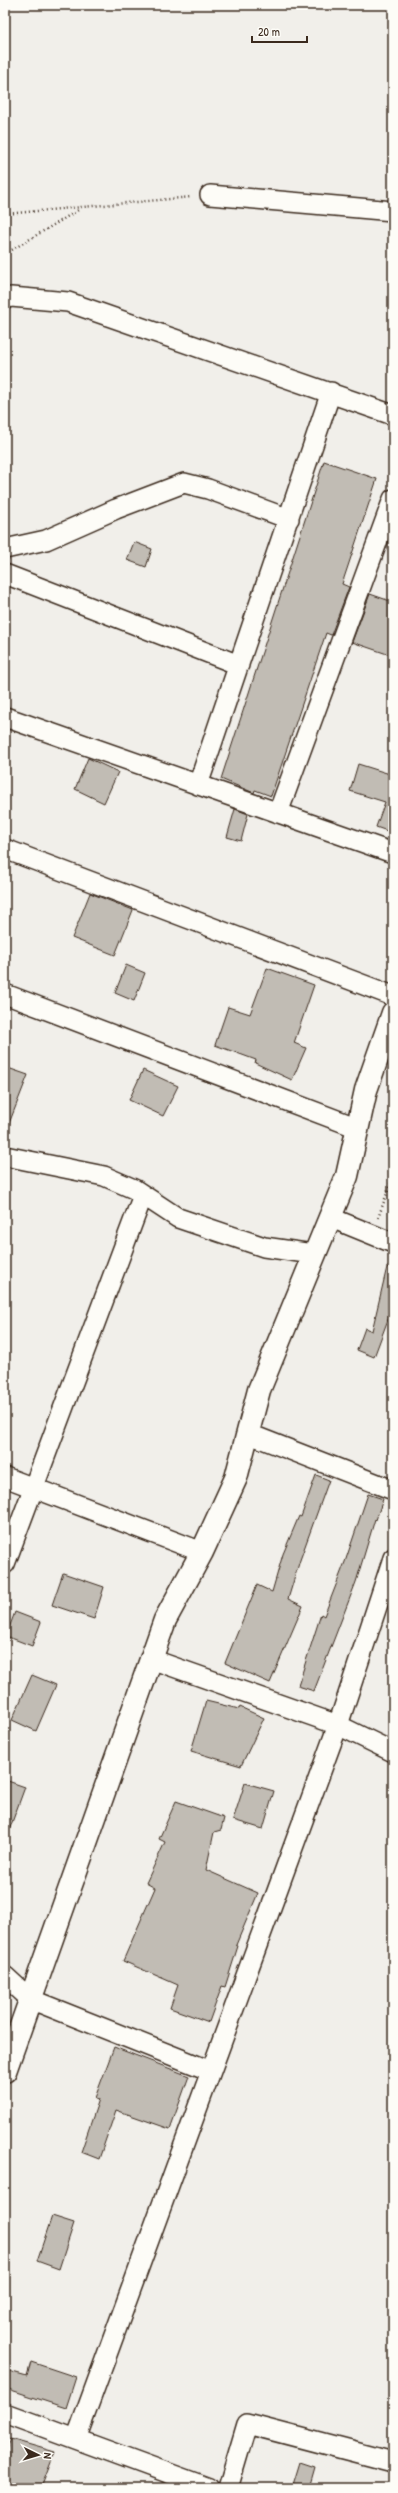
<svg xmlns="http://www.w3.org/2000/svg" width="398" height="2493" viewBox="0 0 398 2493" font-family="'Patrick Hand',sans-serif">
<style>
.building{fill:#c1bcb4;stroke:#3b2a1e}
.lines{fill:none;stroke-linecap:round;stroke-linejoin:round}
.minor-casing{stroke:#3b2a1e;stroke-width:22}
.major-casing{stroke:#3b2a1e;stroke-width:25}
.path{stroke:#3b2a1e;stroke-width:2.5;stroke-dasharray:1 3;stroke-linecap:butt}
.minor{stroke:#fdfcf7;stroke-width:19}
.major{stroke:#fdfcf7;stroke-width:22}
</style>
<rect width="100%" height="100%" fill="#f1efea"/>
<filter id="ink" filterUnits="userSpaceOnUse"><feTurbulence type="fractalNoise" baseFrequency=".025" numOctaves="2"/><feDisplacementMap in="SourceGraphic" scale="8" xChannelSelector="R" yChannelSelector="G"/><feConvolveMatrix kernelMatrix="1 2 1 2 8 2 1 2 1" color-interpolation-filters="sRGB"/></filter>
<g filter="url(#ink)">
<path class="building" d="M324,461L377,479L342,584L349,587L331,635L326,633L271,796L255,790L254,793L221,779Z
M134,542L152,549L146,567L127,560Z
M370,594L393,602V656L352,642Z
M88,758L118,772L104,803L75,789Z
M358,764L393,775V833L376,827L385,802L350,791Z
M235,809L248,814L241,841L227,837Z
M90,893L133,910L115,955L72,938Z
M126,965L145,973L134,1001L115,993Z
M267,968L314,985L294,1043L306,1048L292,1080L255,1063L256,1060L215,1045L228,1007L250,1014Z
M5,1067L28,1075L6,1131L5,1130Z
M143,1070L178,1086L163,1116L129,1100Z
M387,1267L393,1268V1306L374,1357L357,1350L365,1328L372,1331Z
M316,1475L329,1480L300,1560L288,1599L303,1606L270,1683L225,1663L257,1585L272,1592L283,1554L299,1516L301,1517Z
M368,1494L383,1499L376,1520L375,1519L356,1582L314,1691L298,1686L321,1614L324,1616L345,1562Z
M63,1573L104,1587L94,1619L52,1605Z
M15,1612L41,1622L32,1646L6,1636Z
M32,1675L56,1685L36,1731L12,1720Z
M206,1701L239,1709L240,1707L264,1718L241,1766L191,1751Z
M5,1780L25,1787L7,1836H5Z
M245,1783L274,1791L263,1829L233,1820Z
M176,1801L224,1818L221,1830L214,1832L206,1870L258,1893L236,1945L238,1946L225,1987L222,1986L209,2022L170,2008L178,1985L123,1961L155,1888L146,1883L165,1842L159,1839Z
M114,2047L189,2076L170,2129L116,2110L99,2159L81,2152L99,2099L95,2098Z
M52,2216L74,2223L59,2269L37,2261Z
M31,2362L76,2377L66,2408L5,2388V2370L27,2376Z
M10,2439L55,2452L41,2488H20L5,2483V2451Z
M300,2462L315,2467L309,2488H292Z"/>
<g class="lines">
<g class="minor-casing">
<path id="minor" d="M210,195L393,211
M5,299L11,297L68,302L393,415
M5,549L46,540L116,509L184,483L208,489L289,519
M5,574L239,665
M5,717L393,853
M198,785L331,392
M278,813L393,499
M5,849L393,996
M5,994L358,1128
M5,1156L104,1176L134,1189L178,1218L264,1247L313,1254
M329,1217L393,1243
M247,1433L393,1490
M5,1477L202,1552
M5,1564L143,1195
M151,1659L338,1725L393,1752
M5,1976L30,1999L211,2071
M5,2413L209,2488
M76,2439L338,1725L393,1558
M228,2488L247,2424L393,2462"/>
</g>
<g class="major-casing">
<path id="major" d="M5,2071L165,1620L202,1552L236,1478L259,1390L347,1176L366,1090L393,1013"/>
</g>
<path class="path" d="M5,214L192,197
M5,254L80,209
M378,1218L393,1177"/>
<use href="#minor" class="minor"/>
<use href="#major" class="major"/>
</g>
</g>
<rect width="398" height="2493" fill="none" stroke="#fdfcf7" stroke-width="20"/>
<rect x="10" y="10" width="378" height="2473" fill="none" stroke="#3b2a1e" stroke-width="1.5" filter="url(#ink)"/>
<g transform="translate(38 2455) rotate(95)" stroke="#fdfcf7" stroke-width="3" paint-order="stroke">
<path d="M0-3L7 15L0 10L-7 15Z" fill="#3b2a1e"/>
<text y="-6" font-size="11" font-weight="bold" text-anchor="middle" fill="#3b2a1e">N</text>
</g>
<path d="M252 36v6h55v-6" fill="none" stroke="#3b2a1e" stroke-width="2"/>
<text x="258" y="36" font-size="12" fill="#3b2a1e" stroke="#fdfcf7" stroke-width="3" paint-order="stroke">20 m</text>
</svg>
